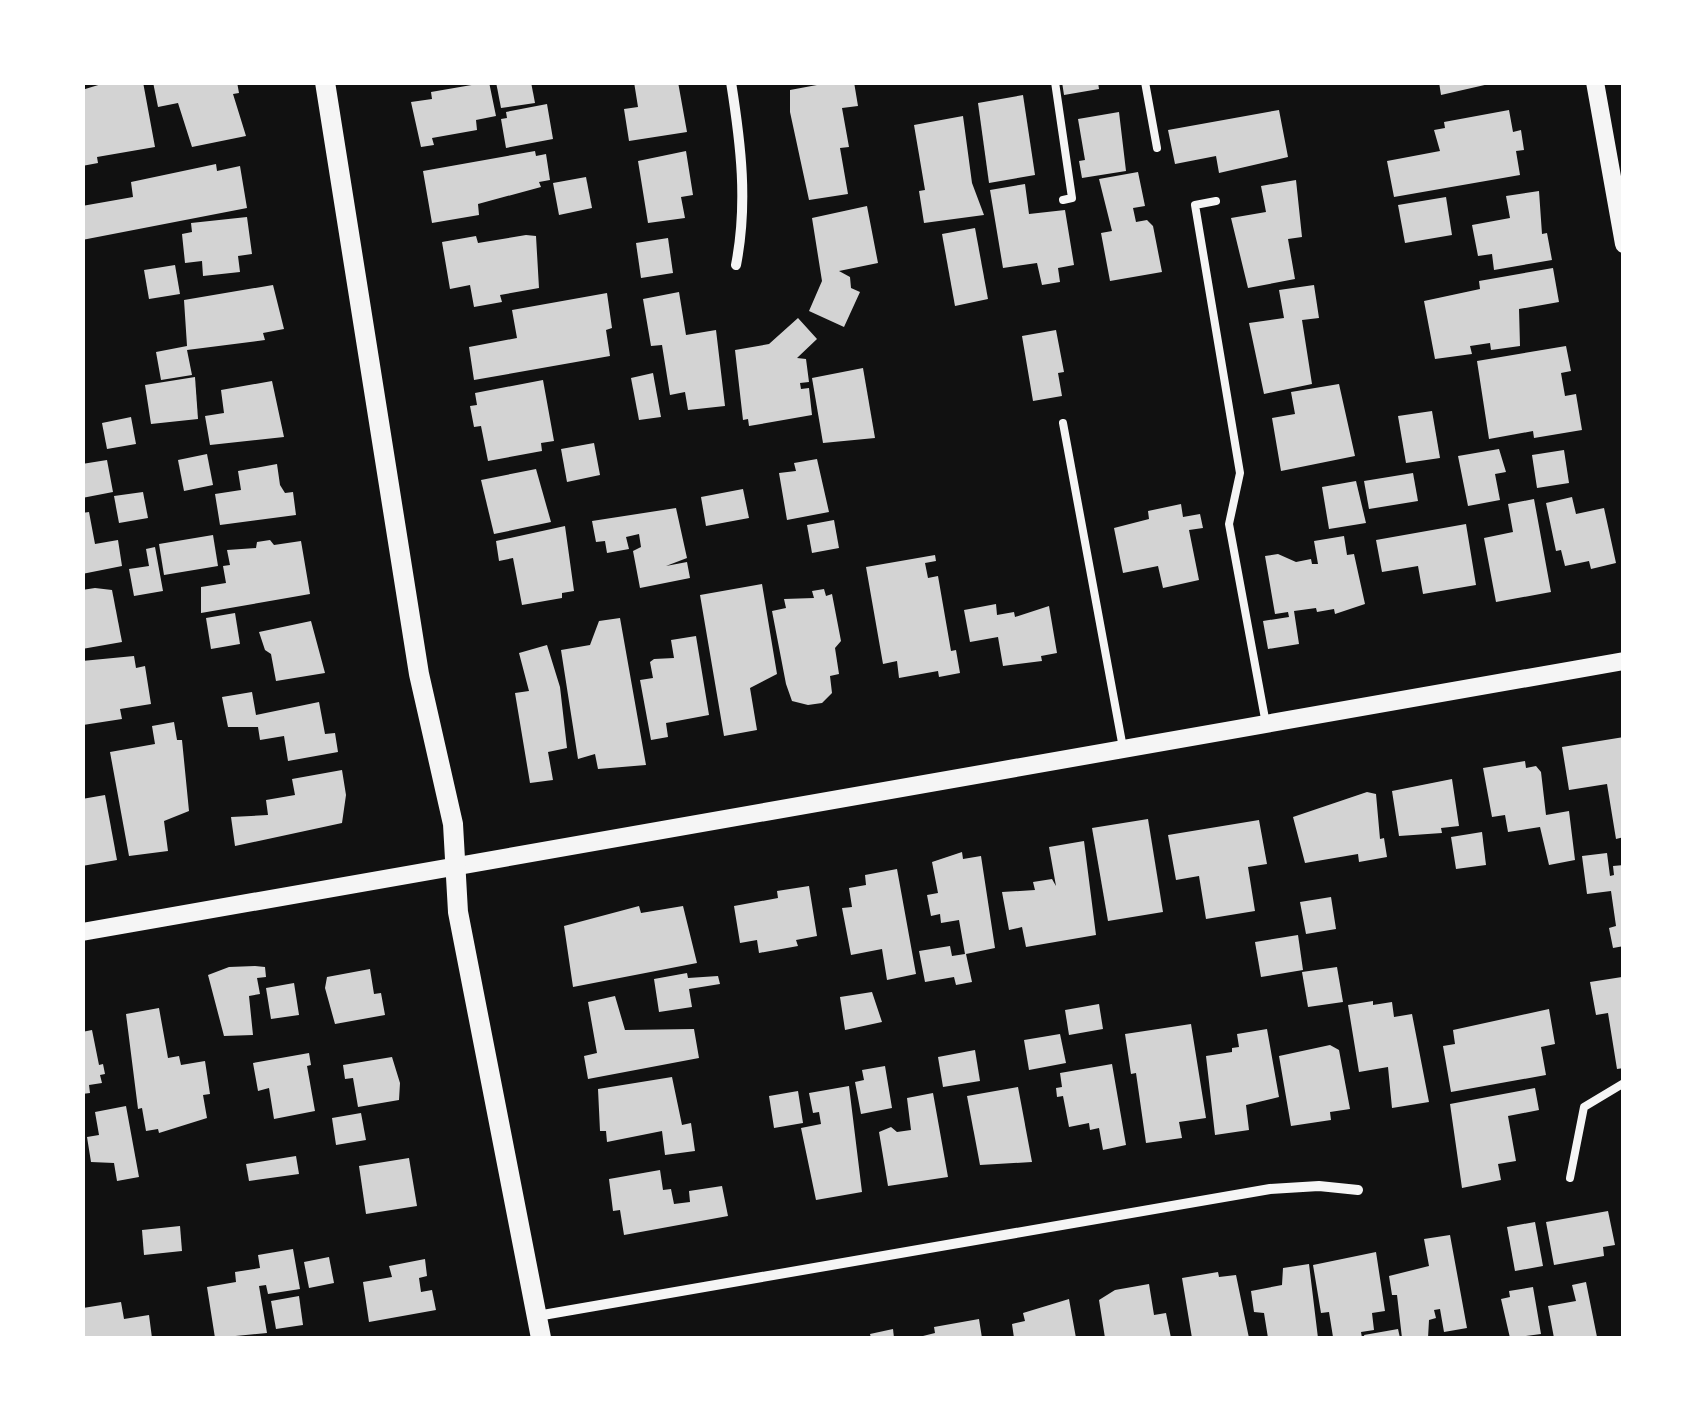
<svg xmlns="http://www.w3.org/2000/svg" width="1706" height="1421" viewBox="0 0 1706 1421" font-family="'Titillium Web',sans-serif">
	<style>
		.building { fill: #d3d3d3 }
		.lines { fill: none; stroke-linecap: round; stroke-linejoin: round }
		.service { stroke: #f5f5f5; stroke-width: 8 }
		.minor { stroke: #f5f5f5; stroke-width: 10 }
		.tertiary { stroke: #f5f5f5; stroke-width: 18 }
		.secondary { stroke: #f5f5f5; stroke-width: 20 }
	</style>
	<rect width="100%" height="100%" fill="#111"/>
	<g class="building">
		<polygon points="108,82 143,82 155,147 97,157 98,163 82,166 82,90"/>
		<polygon points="153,82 237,82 239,93 233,94 246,136 192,147 178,103 158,107"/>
		<polygon points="489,82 496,116 476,120 477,130 432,138 434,145 421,147 411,102 432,99 431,92"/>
		<polygon points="496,82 531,82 535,103 501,108"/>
		<polygon points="634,82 678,82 687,132 629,141 624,109 638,107"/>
		<polygon points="833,82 854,82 858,106 842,108 849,147 840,148 848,194 809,200 790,112 790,90"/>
		<polygon points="1062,82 1098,82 1099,89 1064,95"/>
		<polygon points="1439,82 1489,82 1489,84 1441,95"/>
		<polygon points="1023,95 1035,175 989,183 978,103"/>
		<polygon points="547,104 553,139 506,148 501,119 507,118 506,112"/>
		<polygon points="1279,110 1288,157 1219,173 1216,156 1175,164 1168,130"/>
		<polygon points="1509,110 1513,132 1521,130 1524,150 1516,151 1520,175 1394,197 1387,161 1440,151 1434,130 1445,128 1444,122"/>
		<polygon points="1119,112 1126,171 1082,178 1079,161 1085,160 1078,119"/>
		<polygon points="963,116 972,183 984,215 924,223 919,191 925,190 914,125"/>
		<polygon points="535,151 536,156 546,154 550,180 539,182 541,187 478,204 479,215 432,223 423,171"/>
		<polygon points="686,151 693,195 681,197 685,218 648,223 638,161"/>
		<polygon points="216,164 217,171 240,166 247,208 82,240 82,206 133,197 131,182"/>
		<polygon points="1138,172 1145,206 1133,208 1136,222 1147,220 1153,226 1162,272 1110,281 1101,233 1112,231 1099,179"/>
		<polygon points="586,177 592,208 559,215 553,183"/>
		<polygon points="1296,180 1302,237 1288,239 1295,279 1248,288 1231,218 1266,212 1261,186"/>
		<polygon points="1025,184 1029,214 1065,210 1074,265 1058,268 1060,282 1042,285 1037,263 1003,268 990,190"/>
		<polygon points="1539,191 1542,234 1547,233 1552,260 1494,270 1492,254 1478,256 1472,225 1510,218 1506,196"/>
		<polygon points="1446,197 1452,235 1405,243 1398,205"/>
		<polygon points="867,206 878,263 839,271 850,277 851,288 860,292 844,327 809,311 822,281 812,218"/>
		<polygon points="247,217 252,254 238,256 240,272 203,276 202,261 185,263 182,234 192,232 191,223"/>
		<polygon points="975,228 988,299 955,306 942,234"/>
		<polygon points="526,235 536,236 539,288 500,295 502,302 474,307 470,285 450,289 442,242 476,236 478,243"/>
		<polygon points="668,238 673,273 641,278 636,243"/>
		<polygon points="175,265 180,294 149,299 144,270"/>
		<polygon points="1553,268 1559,302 1519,309 1520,346 1491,350 1490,343 1470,346 1472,354 1435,359 1424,301 1480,289 1479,281"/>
		<polygon points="273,285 284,329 263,333 265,340 187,350 192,375 161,380 156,352 187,346 184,300"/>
		<polygon points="1314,285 1319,318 1302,320 1312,384 1264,394 1249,323 1284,318 1279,290"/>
		<polygon points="679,292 686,335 716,330 725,406 688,410 685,392 670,395 662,345 651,346 643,299"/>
		<polygon points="607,293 612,328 606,330 610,356 474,380 469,347 517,338 512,310"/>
		<polygon points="798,318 817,339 797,358 806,359 809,382 800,383 801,389 809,388 812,415 749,426 748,419 743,420 735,350 769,344"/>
		<polygon points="1056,330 1064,372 1058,373 1062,396 1033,401 1022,336"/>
		<polygon points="1566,346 1571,371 1561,373 1565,396 1576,394 1582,430 1534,438 1533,431 1489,439 1477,361"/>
		<polygon points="863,368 875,438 823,443 812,378"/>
		<polygon points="653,373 661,417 639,420 631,378"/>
		<polygon points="195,377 198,419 151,424 145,385"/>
		<polygon points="543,380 554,441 541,443 542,451 488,461 481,426 474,427 470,406 477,405 475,393"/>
		<polygon points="272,381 284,437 210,445 205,416 224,413 221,390"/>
		<polygon points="1339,384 1355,456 1281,471 1272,418 1295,414 1291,392"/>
		<polygon points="1432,411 1440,458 1406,463 1398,416"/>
		<polygon points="131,417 136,444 107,449 102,423"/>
		<polygon points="594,443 600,475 567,482 561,449"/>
		<polygon points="1499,449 1506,472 1495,474 1500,500 1468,506 1458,456"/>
		<polygon points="1564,450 1569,483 1537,488 1532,455"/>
		<polygon points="207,454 213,485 184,491 178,460"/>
		<polygon points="817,459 829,512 787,520 779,473 796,471 794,463"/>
		<polygon points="107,460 113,492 82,498 82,464"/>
		<polygon points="277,464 280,485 285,493 293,492 296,515 220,525 215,494 241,490 238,471"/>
		<polygon points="536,469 551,522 494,534 481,480"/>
		<polygon points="1413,473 1418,501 1369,509 1364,481"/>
		<polygon points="1356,481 1366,523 1329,529 1322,487"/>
		<polygon points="743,489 749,518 706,526 701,497"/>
		<polygon points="143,492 148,518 119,523 114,496"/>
		<polygon points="1572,497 1576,514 1604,508 1616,563 1591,569 1589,561 1565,566 1561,550 1556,551 1546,503"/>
		<polygon points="1534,499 1551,592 1496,602 1484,538 1513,532 1508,504"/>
		<polygon points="1181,504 1183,517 1200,514 1203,528 1189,530 1199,580 1163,588 1158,566 1123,573 1114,528 1149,519 1148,511"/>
		<polygon points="676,508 687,558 666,566 687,562 690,578 640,588 633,551 641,547 639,534 626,537 629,549 607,553 605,541 596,542 592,521"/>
		<polygon points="89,512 95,544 118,540 122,566 82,574 82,513"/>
		<polygon points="834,520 839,548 812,553 807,525"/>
		<polygon points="1466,524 1476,585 1423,594 1418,566 1382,572 1376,540"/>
		<polygon points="565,526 574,591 562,593 562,598 522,605 513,558 499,561 496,541"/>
		<polygon points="213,535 218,566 164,575 159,544"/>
		<polygon points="1344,536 1347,555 1354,554 1365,604 1335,614 1334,609 1317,612 1316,608 1294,611 1299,644 1268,649 1263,621 1289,617 1288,612 1275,614 1265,556 1278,554 1296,562 1311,559 1312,564 1318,564 1314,541"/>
		<polygon points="270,540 274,545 301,541 310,594 201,613 201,587 226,583 223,566 230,565 227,550 256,548 257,542"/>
		<polygon points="155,547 163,591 134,596 129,569 149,566 146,549"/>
		<polygon points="935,555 936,561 925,563 928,578 938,576 951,651 956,650 960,673 939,677 938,671 899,678 897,661 883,664 866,567"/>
		<polygon points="762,584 777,674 750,688 757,730 724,736 700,595"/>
		<polygon points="95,588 112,590 122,642 82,649 82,590"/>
		<polygon points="824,589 826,596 832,594 841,641 835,648 839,674 830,676 832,693 822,703 808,705 792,701 786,684 772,611 786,608 784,599 814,598 812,591"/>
		<polygon points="996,604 997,615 1014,612 1015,617 1049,606 1057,653 1041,656 1042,661 1003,666 998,637 970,642 964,610"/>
		<polygon points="235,613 240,644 211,649 206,618"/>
		<polygon points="620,618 646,765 598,769 595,754 578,759 561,650 590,645 599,621"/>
		<polygon points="311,621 325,673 276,681 271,654 265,650 259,632"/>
		<polygon points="696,636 709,715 666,723 668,737 651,740 640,680 653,678 650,662 654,659 674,658 671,640"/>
		<polygon points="547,645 560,687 567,748 548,752 553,780 530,783 515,693 529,691 519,653"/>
		<polygon points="134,656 136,668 145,666 151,704 120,709 122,719 83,725 82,661"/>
		<polygon points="252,692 256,715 319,702 325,734 335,733 338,752 288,761 284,736 260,740 258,727 228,727 222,697"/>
		<polygon points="174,722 177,740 182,740 189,811 164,821 168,851 129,856 110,752 155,744 152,726"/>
		<polygon points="1624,737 1624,837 1616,839 1607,784 1569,790 1562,747"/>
		<polygon points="1525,761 1526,768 1536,766 1541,772 1546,815 1569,811 1575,860 1549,865 1540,827 1508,832 1505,815 1492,817 1483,768"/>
		<polygon points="342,770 346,795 342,823 235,846 231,817 268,815 266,800 295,795 292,779"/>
		<polygon points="1452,779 1459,826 1441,828 1442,833 1399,836 1392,791"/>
		<polygon points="1367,792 1376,794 1380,839 1384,838 1387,857 1359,862 1358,854 1305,863 1293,817"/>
		<polygon points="105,795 117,860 82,866 82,799"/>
		<polygon points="1148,819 1163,912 1108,921 1092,828"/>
		<polygon points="1259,820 1267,864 1248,867 1255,911 1206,919 1199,876 1176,880 1168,835"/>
		<polygon points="1482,832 1486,865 1456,869 1451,837"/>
		<polygon points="1084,841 1096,935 1026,947 1022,927 1009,930 1002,892 1035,890 1033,882 1052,879 1056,886 1049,847"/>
		<polygon points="962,852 963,859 981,856 995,948 966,954 972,982 956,985 954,977 925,982 919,951 950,946 952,956 965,954 959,920 941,923 940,914 931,916 927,895 938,893 932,862"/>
		<polygon points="1607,853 1610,876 1614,875 1613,866 1624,865 1624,946 1613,948 1609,928 1616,926 1611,891 1587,894 1582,856"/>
		<polygon points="897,869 916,974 887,980 882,949 851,955 842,908 852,907 849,888 866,885 865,875"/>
		<polygon points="809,886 817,936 796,940 798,946 759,953 757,940 740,943 734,906 778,898 777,891"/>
		<polygon points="1331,897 1336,929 1306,934 1300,902"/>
		<polygon points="639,906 641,913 683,906 697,963 573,987 564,926"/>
		<polygon points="1298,935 1303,970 1261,977 1255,942"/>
		<polygon points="255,966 265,967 266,977 257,978 260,994 249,996 253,1035 224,1036 208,975 229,967"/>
		<polygon points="1337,967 1343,1002 1308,1007 1302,972"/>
		<polygon points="370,969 374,994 381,993 385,1015 335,1024 325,988 327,977"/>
		<polygon points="687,973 688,978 718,976 720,984 689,989 692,1007 659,1012 654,979"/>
		<polygon points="1622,977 1624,1068 1617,1069 1608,1013 1596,1015 1590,982"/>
		<polygon points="294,983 299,1015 271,1019 266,988"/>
		<polygon points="872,992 882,1022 845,1030 840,997"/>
		<polygon points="615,996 625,1030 694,1029 699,1058 588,1079 584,1056 597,1053 588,1002"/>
		<polygon points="1373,1001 1373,1005 1392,1002 1394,1017 1412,1014 1429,1102 1392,1108 1388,1067 1359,1072 1348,1005"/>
		<polygon points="1099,1004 1103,1029 1069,1035 1065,1010"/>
		<polygon points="159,1008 168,1058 179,1056 181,1065 205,1061 210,1094 203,1095 207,1118 159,1133 158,1129 146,1131 142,1108 138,1109 126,1014"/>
		<polygon points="1549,1009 1555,1044 1541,1047 1546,1075 1451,1092 1443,1046 1455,1044 1453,1030"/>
		<polygon points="1191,1024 1206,1118 1179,1122 1182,1138 1146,1143 1136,1073 1131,1074 1125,1034"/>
		<polygon points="1267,1029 1279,1097 1246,1105 1249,1130 1215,1135 1206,1056 1232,1052 1232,1048 1239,1047 1237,1034"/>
		<polygon points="92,1030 99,1065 103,1064 105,1074 100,1075 102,1083 89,1085 90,1093 82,1094 82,1032"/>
		<polygon points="1060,1034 1066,1063 1029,1070 1024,1040"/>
		<polygon points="1330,1045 1339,1050 1350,1109 1330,1112 1331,1120 1291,1126 1279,1056"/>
		<polygon points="975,1050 980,1081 943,1087 938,1057"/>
		<polygon points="309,1053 311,1065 307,1066 315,1111 274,1119 269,1088 258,1091 253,1063"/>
		<polygon points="392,1057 400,1083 399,1100 358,1107 353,1078 345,1079 343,1065"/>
		<polygon points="1112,1064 1126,1145 1103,1150 1099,1128 1090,1130 1089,1123 1069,1127 1063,1096 1057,1097 1056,1088 1062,1087 1060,1073"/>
		<polygon points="885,1066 892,1108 861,1114 855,1082 864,1080 862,1070"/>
		<polygon points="672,1077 682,1125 691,1123 695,1151 665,1155 662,1131 607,1142 606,1131 600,1131 598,1089"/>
		<polygon points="849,1086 862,1192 816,1200 801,1128 821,1124 819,1112 813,1113 809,1093"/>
		<polygon points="1018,1087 1032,1162 980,1165 967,1096"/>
		<polygon points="1535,1088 1539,1110 1508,1116 1516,1161 1498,1164 1501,1180 1462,1188 1450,1104"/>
		<polygon points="798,1091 803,1123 774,1128 769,1096"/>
		<polygon points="933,1093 948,1177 888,1186 879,1132 891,1127 897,1132 911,1130 907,1098"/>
		<polygon points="126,1106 139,1177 117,1181 114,1163 91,1162 87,1137 99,1135 95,1112"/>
		<polygon points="361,1113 366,1140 336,1145 332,1118"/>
		<polygon points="296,1156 299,1174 249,1181 246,1164"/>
		<polygon points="409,1158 417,1206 366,1214 359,1166"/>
		<polygon points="660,1170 663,1190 671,1189 674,1204 690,1202 689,1191 722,1186 728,1216 624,1235 620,1210 613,1211 609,1179"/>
		<polygon points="1608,1211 1615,1245 1603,1247 1604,1256 1554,1265 1546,1222"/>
		<polygon points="1535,1222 1543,1266 1515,1271 1507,1227"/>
		<polygon points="180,1226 182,1251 144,1255 142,1230"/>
		<polygon points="1450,1235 1467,1328 1444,1332 1440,1309 1434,1310 1436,1318 1429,1320 1428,1338 1402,1338 1397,1295 1392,1295 1389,1276 1429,1266 1424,1239"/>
		<polygon points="293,1249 300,1289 268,1294 266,1285 259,1286 267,1333 215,1338 207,1287 236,1282 235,1272 260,1268 258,1255"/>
		<polygon points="1376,1252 1385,1311 1372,1313 1374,1330 1361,1332 1362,1338 1333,1337 1329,1312 1321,1313 1313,1265"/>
		<polygon points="329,1257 334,1283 309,1288 304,1262"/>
		<polygon points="425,1259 427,1276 419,1278 421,1292 432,1290 436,1310 369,1322 363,1282 392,1277 389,1266"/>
		<polygon points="1309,1264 1318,1338 1268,1338 1264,1313 1254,1312 1251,1291 1282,1285 1283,1268"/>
		<polygon points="1218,1272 1219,1277 1236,1275 1249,1338 1192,1338 1182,1278"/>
		<polygon points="1586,1282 1597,1337 1554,1338 1548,1306 1576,1301 1572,1285"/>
		<polygon points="1149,1284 1154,1315 1166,1313 1171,1338 1105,1338 1099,1300 1115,1290"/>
		<polygon points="1533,1287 1541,1334 1510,1338 1501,1299 1510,1297 1509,1291"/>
		<polygon points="299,1296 303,1325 276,1329 271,1301"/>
		<polygon points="1069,1299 1076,1338 1014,1338 1012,1324 1025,1321 1023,1313"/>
		<polygon points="121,1302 124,1319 149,1315 152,1338 85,1338 83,1308"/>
		<polygon points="979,1319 982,1338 915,1338 935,1333 934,1327"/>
		<polygon points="893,1329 894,1338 871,1338 870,1334"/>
		<polygon points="1398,1329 1400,1338 1365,1338 1364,1335"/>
	</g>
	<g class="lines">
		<g class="service">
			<polyline points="1055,82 1072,198 1063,200"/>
			<polyline points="1145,82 1157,148"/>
			<polyline points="1216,201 1195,205 1240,473 1229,524 1266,724"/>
			<polyline points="1063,423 1123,748"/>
			<polyline points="1570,1178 1584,1107 1624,1083"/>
		</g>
		<g class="minor">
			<path d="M731 82C741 145 748 203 736 265"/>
			<polyline points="537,1316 1270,1189 1319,1186 1358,1190"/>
		</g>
		<g class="tertiary">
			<polyline points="1595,82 1624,244"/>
			<polyline points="82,932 1624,661"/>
		</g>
		<polyline class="secondary" points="325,82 419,674 453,824 458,912 541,1338"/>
	</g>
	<rect width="1706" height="1421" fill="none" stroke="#ffffff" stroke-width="170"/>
</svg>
